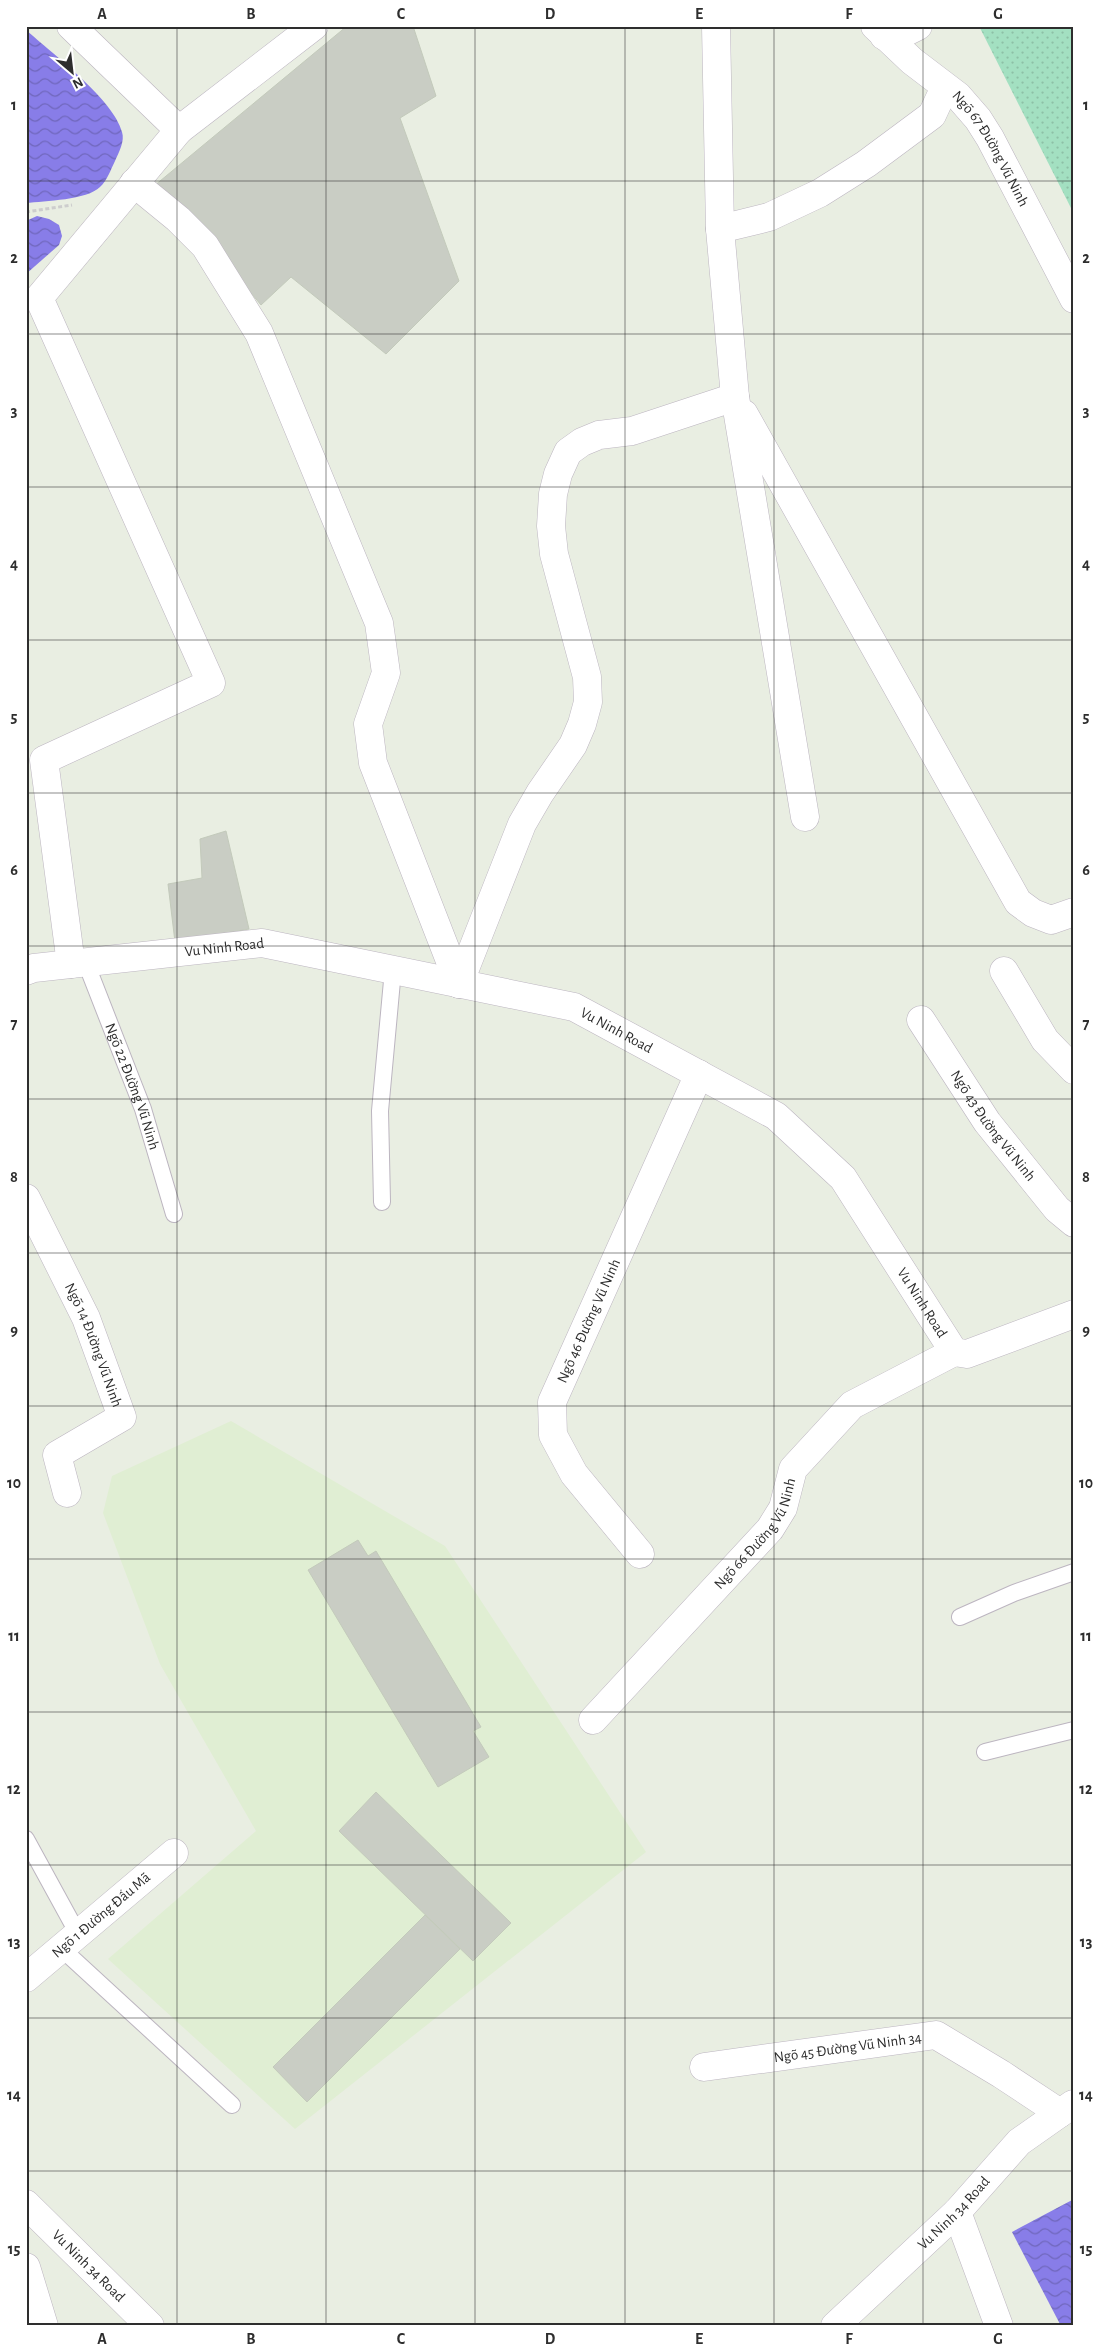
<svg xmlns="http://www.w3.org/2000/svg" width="1100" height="2352" viewBox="0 0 1100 2352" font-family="'Alegreya Sans',sans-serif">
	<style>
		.education { fill: #e0eed3 }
		.grass { fill: url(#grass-dots) }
		.water { fill: url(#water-waves) }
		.building { fill: #c9cdc4; stroke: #c3cabb }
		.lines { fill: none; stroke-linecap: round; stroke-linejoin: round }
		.lane-casing { stroke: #bcb5c0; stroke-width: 18 }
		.street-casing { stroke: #bcb5c0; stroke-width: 29 }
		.secondary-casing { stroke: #bcb5c0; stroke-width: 29 }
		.path { stroke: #cdcdcd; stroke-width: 3; stroke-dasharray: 4 2.5; stroke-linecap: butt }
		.lane { stroke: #fff; stroke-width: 16 }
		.street { stroke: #fff; stroke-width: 28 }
		.secondary { stroke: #fff; stroke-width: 28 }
		.grid { fill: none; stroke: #2e2e2e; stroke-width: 1; stroke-opacity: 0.55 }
		.labels { text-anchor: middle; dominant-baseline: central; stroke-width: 5; stroke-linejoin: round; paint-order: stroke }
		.street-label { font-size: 15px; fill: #2e2e2e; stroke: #fff }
		.neatline { fill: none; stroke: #2e2e2e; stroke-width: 2 }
		.grid-label { font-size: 16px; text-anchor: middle; font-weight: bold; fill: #2e2e2e }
	</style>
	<defs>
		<pattern id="grass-dots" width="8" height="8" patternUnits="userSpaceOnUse" patternTransform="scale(1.25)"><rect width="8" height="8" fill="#a3e0c1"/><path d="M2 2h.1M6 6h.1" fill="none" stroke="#8dc0a6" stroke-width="1.8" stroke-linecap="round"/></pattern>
		<pattern id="water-waves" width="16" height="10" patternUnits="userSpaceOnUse" patternTransform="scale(1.25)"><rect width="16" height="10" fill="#887de8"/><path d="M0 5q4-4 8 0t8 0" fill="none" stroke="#7067bc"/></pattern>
	</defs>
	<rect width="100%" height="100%" fill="#e9eee2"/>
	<polygon class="education" points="231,1421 445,1546 646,1852 295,2129 108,1959 256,1831 160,1664 103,1513 112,1476"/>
	<polygon class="grass" points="979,26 1074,26 1074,214"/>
	<g class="water">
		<path d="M26 30C52 53 114 100 122 132 125 141 119 152 115 161 111 169 107 181 100 187 87 200 45 201 26 203Z"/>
		<polygon points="37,216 49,219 59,225 62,236 59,245 26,274 26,221"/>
		<polygon points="1074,2199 1074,2326 1061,2326 1012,2232"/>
	</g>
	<g class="building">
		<polygon points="347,26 413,26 436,96 400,118 459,281 386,354 291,277 261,305 227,264 154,186"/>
		<polygon points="226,831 249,929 175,942 168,884 202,878 200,839"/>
		<polygon points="358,1540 368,1556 376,1551 481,1727 473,1731 489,1757 438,1787 308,1570"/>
		<polygon points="376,1792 511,1923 473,1961 339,1831"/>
		<polygon points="425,1915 460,1949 307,2102 273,2067"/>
	</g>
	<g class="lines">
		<g class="lane-casing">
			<g id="lane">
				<path id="s1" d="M86 963 143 1109 174 1214"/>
				<polyline points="382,1202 380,1111 393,970"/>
				<polyline points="960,1617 1014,1593 1074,1572"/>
				<polyline points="985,1752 1074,1730"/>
				<polyline points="26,1839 78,1934"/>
				<polyline points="61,1948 232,2105"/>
			</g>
		</g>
		<g class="street-casing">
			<g id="street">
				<polyline points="71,26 179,130 39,298 211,683 44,760 71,964"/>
				<polyline points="716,26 720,229 735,397 805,817"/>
				<path id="s2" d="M875 26 912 61 958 96 978 119 990 138 1074 299"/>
				<polyline points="884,36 902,34 918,26"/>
				<polyline points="179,130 314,26"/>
				<polyline points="134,183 178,219 205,246 259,333 379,623 386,673 368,724 373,763 459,984"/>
				<polyline points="720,229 769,217 820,193 866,164 932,115 945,87"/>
				<polyline points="744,414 1018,902 1033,913 1051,920 1074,912"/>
				<polyline points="1004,971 1045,1040 1074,1070"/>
				<polyline points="459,984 522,824 540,793 573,745 582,724 588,702 587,677 554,554 551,526 553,494 558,474 568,452 582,442 599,435 632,431 735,397"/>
				<path id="s3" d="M921 1020 987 1122 1057 1209 1074 1223"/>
				<path id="s4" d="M26 1198 86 1318 122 1417 57 1455 67 1493"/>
				<path id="s5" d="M640 1554 574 1474 553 1435 552 1402 699 1074"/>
				<path id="s6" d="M593 1720 770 1529 783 1508 793 1469 852 1405 954 1352"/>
				<path id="s7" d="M26 1978 174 1853"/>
				<path id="s8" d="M704 2067 936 2035 1001 2074 1060 2113"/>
				<path id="s9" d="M26 2204 150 2326"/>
				<polyline points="957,2212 999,2326"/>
				<polyline points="26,2267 44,2326"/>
				<path id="s10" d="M835 2326 957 2212 1019 2142 1073 2104"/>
			</g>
		</g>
		<g class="secondary-casing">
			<g id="secondary">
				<path id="s11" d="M26 971 34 968 262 943 574 1007 776 1116 843 1178 954 1352 967 1354 1074 1314"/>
			</g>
		</g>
		<polyline class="path" points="26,212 72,205"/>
		<use href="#lane" class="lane"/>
		<use href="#street" class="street"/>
		<use href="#secondary" class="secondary"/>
	</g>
	<path class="grid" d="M177 26V2326M326 26V2326M475 26V2326M625 26V2326M774 26V2326M923 26V2326M26 181H1074M26 334H1074M26 487H1074M26 640H1074M26 793H1074M26 946H1074M26 1099H1074M26 1253H1074M26 1406H1074M26 1559H1074M26 1712H1074M26 1865H1074M26 2018H1074M26 2171H1074"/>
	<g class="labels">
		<g class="street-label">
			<text stroke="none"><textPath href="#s2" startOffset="171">Ngõ 67 Đường Vũ Ninh</textPath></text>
			<text stroke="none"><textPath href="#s11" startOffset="200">Vu Ninh Road</textPath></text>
			<text stroke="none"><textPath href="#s11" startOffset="605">Vu Ninh Road</textPath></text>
			<text stroke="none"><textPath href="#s1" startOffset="132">Ngõ 22 Đường Vũ Ninh</textPath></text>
			<text stroke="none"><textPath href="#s3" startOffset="128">Ngõ 43 Đường Vũ Ninh</textPath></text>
			<text stroke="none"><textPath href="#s11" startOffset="1025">Vu Ninh Road</textPath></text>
			<text stroke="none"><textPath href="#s5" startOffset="270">Ngõ 46 Đường Vũ Ninh</textPath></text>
			<text stroke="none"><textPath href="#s4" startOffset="162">Ngõ 14 Đường Vũ Ninh</textPath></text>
			<text stroke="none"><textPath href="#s6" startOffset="249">Ngõ 66 Đường Vũ Ninh</textPath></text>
			<text stroke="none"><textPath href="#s7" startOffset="98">Ngõ 1 Đường Đấu Mã</textPath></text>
			<text stroke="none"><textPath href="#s8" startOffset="145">Ngõ 45 Đường Vũ Ninh 34</textPath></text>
			<text stroke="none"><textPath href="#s10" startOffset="164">Vu Ninh 34 Road</textPath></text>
			<text stroke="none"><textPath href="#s9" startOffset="88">Vu Ninh 34 Road</textPath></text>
		</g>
	</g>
	<rect width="1100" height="2352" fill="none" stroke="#ffffff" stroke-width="55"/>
	<g transform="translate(72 72) rotate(152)" stroke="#ffffff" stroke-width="4" paint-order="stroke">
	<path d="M0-4L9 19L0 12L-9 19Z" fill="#2e2e2e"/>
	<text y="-8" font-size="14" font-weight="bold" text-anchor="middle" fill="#2e2e2e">N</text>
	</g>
	<rect x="28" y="28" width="1044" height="2296" class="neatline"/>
	<g class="grid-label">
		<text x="102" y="19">A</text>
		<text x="251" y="19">B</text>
		<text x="401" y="19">C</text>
		<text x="550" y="19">D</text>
		<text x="699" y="19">E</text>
		<text x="849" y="19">F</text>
		<text x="998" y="19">G</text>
		<text x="14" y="110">1</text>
		<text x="1086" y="110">1</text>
		<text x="14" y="263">2</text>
		<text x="1086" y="263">2</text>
		<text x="14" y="416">3</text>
		<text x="1086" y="416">3</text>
		<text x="14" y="569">4</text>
		<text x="1086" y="569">4</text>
		<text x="14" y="722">5</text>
		<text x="1086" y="722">5</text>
		<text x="14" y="875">6</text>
		<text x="1086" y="875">6</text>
		<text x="14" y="1029">7</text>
		<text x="1086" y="1029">7</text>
		<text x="14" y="1182">8</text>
		<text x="1086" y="1182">8</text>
		<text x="14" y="1335">9</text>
		<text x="1086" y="1335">9</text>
		<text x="14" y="1488">10</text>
		<text x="1086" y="1488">10</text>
		<text x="14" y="1641">11</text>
		<text x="1086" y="1641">11</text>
		<text x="14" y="1794">12</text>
		<text x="1086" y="1794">12</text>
		<text x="14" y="1947">13</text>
		<text x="1086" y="1947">13</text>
		<text x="14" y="2100">14</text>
		<text x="1086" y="2100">14</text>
		<text x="14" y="2254">15</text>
		<text x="1086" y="2254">15</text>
		<text x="102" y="2344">A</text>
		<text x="251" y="2344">B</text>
		<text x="401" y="2344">C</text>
		<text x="550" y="2344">D</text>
		<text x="699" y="2344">E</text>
		<text x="849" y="2344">F</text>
		<text x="998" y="2344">G</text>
	</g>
</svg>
